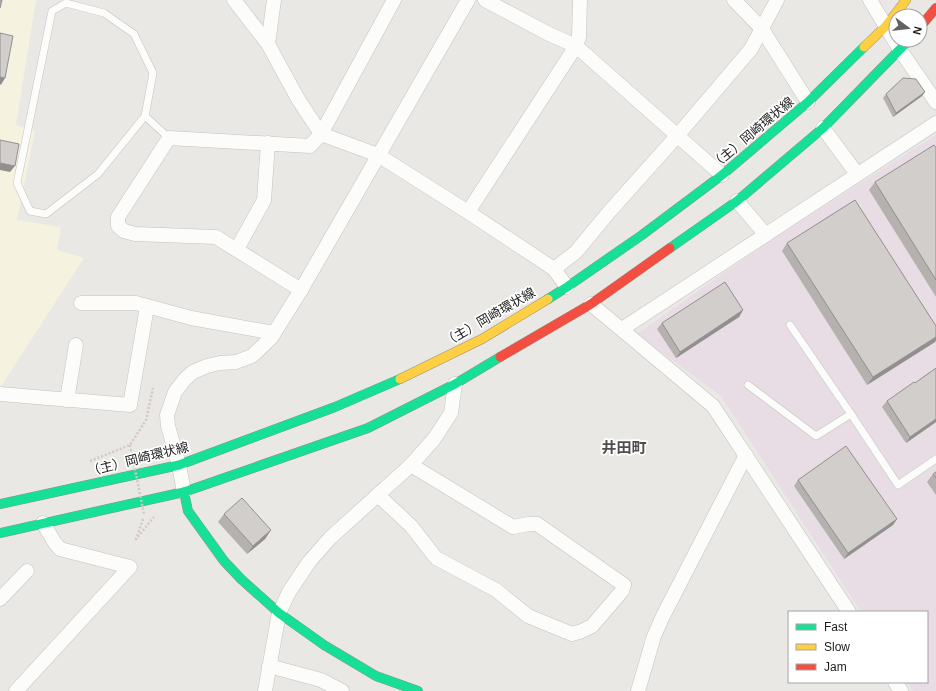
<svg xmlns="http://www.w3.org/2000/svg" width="936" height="691" viewBox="0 0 936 691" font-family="Arial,'Noto Sans JP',sans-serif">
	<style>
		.industrial { fill: #e8dde5 }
		.education { fill: #f5f2df }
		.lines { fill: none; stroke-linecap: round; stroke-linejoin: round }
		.lane-casing { stroke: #c3c2c1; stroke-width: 8 }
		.street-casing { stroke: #c3c2c1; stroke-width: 15 }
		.fast-casing { stroke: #94937e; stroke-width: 10 }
		.slow-casing { stroke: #94937e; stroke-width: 10 }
		.jam-casing { stroke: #94937e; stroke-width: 10 }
		.path { stroke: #d5c6c5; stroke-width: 2.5; stroke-dasharray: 2 2; stroke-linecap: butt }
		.lane { stroke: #fcfcfb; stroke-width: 7 }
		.street { stroke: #fcfcfb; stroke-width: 14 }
		.fast { stroke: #16e098; stroke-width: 9 }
		.slow { stroke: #ffcf43; stroke-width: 9 }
		.jam { stroke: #f24e42; stroke-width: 9 }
		.path-bridge { stroke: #d5c6c5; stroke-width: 2.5; stroke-dasharray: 2 2; stroke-linecap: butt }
		.wall { fill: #b4b1af }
		.shaded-wall { fill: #92908f }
		.building { fill: #d1cecc; stroke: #92908f }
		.labels { text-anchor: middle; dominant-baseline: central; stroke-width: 3.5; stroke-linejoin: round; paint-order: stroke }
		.street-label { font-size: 13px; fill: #1c1c1c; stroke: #fff }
		.quarter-label { font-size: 15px; font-weight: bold; fill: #4f4f4f; stroke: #fff }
	</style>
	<rect width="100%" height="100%" fill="#eae8e5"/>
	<polygon class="industrial" points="936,135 936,691 913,691 907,682 927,682 927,612 861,612 721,396 637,334 769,241"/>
	<polygon class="education" points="0,0 36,0 16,125 35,131 17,220 61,227 57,250 84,258 0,388"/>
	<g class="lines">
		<g class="lane-casing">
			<g id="lane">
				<polyline points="145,116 153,73 134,34 104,13 66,3 52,11 17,183 30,211 46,214 98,174 145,116 169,138"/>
				<polyline points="790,325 851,414"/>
				<polyline points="748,385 816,436 851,414 898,485 936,459"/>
			</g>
		</g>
		<g class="street-casing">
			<g id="street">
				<polyline points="234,0 268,44 298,99 321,134 378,155 468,212 554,269 567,287"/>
				<polyline points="485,0 547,33 576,46 722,175"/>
				<polyline points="734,0 762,29 808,102"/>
				<polyline points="870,0 900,50 936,102"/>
				<polyline points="268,44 274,0"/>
				<polyline points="823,128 857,174"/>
				<polyline points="737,201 766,235"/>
				<polyline points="468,212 576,46 579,37 580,0"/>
				<polyline points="237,249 264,200 268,143"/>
				<polyline points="554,269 576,252 609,212 677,136 751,49 777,0"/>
				<polyline points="301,290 216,237 135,234 124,231 118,226 118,217 169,138 310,146 321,134 394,0"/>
				<polyline points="81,303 136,303 191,318 274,333"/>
				<polyline points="591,304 713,406 849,612"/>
				<polyline points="622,329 936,123"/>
				<polyline points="0,394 130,405 147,307"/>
				<polyline points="67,400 76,345"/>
				<polyline points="184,492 179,465 168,426 167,415 175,392 185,379 193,372 207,366 220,363 236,362 252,356 271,338 301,290 468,0"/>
				<polyline points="378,495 411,526 436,558 496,590 528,616 572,634 582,631 592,626 622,591 624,585 537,524 529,524 513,527 411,465"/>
				<polyline points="0,599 27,571"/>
				<polyline points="269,666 321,680 342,691"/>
				<polyline points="895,682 901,691"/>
				<polyline points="16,691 130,567 60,549 55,543 43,523"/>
				<polyline points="265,691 279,613 289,592 309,562 330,538 411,465 434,439 451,413 455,384"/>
				<polyline points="638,691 654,636 663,616 746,455"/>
			</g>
		</g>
		<g class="fast-casing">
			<g id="fast">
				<polyline points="670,248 737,201 823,128 909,40"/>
				<polyline points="548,299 567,287 642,235 722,175 808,102 864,47"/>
				<polyline points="184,492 188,511 224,561 241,579 279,613 324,645 376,676 418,691"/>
				<polyline points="0,504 179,465 335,407 400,379"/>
				<polyline points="0,533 184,492 368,428 455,384 500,357"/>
			</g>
		</g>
		<g class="slow-casing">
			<g id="slow">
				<polyline points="864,47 886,26 906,0"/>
				<polyline points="400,379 482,339 548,299"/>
			</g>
		</g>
		<g class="jam-casing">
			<g id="jam">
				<polyline points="920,27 936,8"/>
				<polyline points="500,357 591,304 670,248"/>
			</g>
		</g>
		<g class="path">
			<polyline points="90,461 130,445 146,420 153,388"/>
			<polyline points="143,519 136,539 154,517"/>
		</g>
		<use href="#lane" class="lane"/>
		<use href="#street" class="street"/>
		<use href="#fast" class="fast"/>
		<use href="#slow" class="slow"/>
		<use href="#jam" class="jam"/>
		<polyline class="path-bridge" points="130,445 144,514"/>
	</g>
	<g class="wall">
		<polygon points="925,92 922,96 893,117 883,98 886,94"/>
		<polygon points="936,148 936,297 869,190 875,182"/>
		<polygon points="787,243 936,326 936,340 935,342 867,385 782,251"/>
		<polygon points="743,310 739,317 676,358 657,329 662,323"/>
		<polygon points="936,368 936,422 906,443 882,407 887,401 915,383"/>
		<polygon points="936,472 936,495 927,482 933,474"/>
		<polygon points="798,480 897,519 893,525 844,559 794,486"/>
		<polygon points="224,514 271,530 265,539 247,554 218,522"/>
	</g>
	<g class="shaded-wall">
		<polygon points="0,77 5,78 1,85 0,84"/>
		<polygon points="925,92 922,96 893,117 896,113"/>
		<polygon points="0,163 15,166 10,172 0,170"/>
		<polygon points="743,310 739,317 676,358 680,352"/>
		<polygon points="936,337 936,340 935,342 867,385 873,377"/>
		<polygon points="936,419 936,422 906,443 910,437"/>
		<polygon points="897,519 893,525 844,559 848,553"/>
		<polygon points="271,530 265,539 247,554 253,546"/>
	</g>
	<g class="building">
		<polygon points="0,0 2,0 0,8"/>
		<polygon points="0,33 13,36 5,78 0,77"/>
		<polygon points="903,78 916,79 925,92 896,113 886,94"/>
		<polygon points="0,140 19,144 15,166 0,163"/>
		<polygon points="934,145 936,148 936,280 875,182"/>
		<polygon points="855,200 936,326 936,337 873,377 787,243"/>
		<polygon points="725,282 743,310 680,352 662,323"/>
		<polygon points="936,368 936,419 910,437 887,401 914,382 915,383"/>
		<polygon points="846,446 897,519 848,553 798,480"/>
		<polygon points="936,472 936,478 933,474"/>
		<polygon points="242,498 271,530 253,546 224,514"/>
	</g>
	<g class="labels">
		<g class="street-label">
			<text transform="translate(752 133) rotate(-40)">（主）岡崎環状線</text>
			<text transform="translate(489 317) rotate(-30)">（主）岡崎環状線</text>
			<text transform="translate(138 459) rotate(-14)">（主）岡崎環状線</text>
		</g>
		<g class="quarter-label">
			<text x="624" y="447">井田町</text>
		</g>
	</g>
	<rect x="788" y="611" width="140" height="72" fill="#ffffff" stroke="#a4a4a4"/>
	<rect x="796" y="624" width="20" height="6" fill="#16e098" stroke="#a4a4a4"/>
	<text x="824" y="631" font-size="12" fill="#1c1c1c">Fast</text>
	<rect x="796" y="644" width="20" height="6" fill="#ffcf43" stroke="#a4a4a4"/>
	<text x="824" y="651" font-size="12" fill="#1c1c1c">Slow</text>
	<rect x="796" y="664" width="20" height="6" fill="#f24e42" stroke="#a4a4a4"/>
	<text x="824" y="671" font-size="12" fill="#1c1c1c">Jam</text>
	<g transform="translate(908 28) rotate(105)"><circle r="19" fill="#ffffff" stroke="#a4a4a4"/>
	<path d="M0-3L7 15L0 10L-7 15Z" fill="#646362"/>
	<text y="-6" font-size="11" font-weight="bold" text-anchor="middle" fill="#1c1c1c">N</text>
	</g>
</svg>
